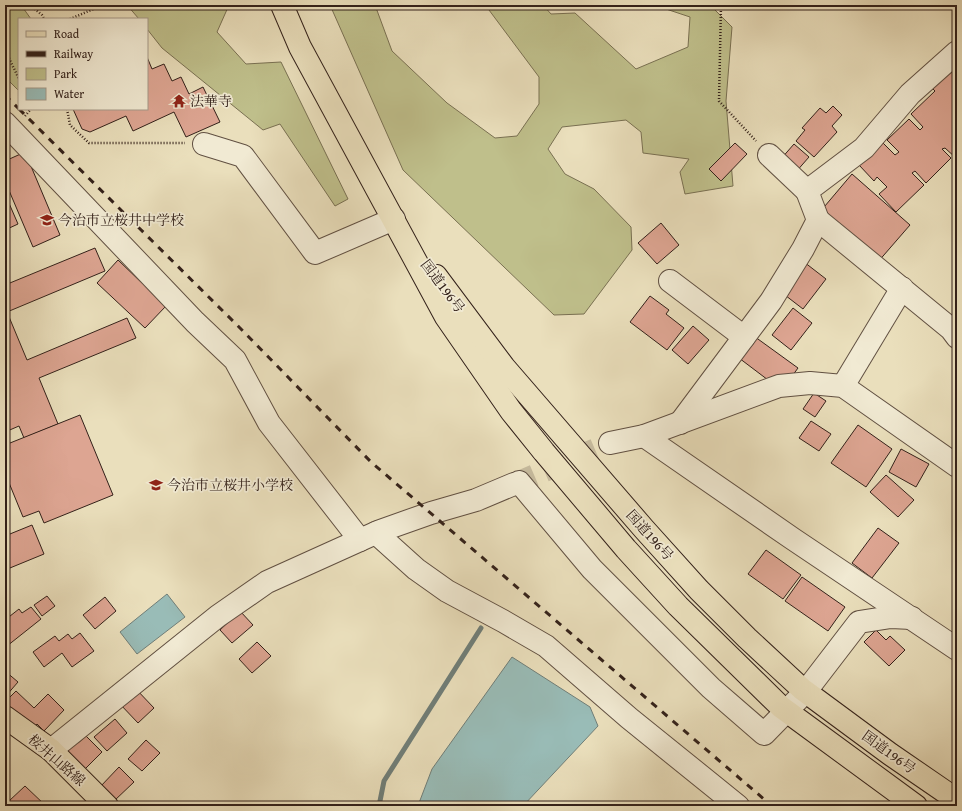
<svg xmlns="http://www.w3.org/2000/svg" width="962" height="811" viewBox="0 0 962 811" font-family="'Gentium Book Plus','Noto Serif JP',serif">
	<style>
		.green { fill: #bfbf8b; stroke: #797052 }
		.water { fill: #99bcb7; stroke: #707e78 }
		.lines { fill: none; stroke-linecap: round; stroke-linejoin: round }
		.stream { stroke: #707e78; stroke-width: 5 }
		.building { fill: #dda592; stroke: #33211a }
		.minor-tunnel { stroke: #c5b99c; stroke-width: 22; stroke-dasharray: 22 11; stroke-linecap: butt }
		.minor-casing { stroke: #615042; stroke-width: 24 }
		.major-casing { stroke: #33211a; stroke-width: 24 }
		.highway-casing { stroke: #33211a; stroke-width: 24 }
		.path { stroke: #33211a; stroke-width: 2.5; stroke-dasharray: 1 2; stroke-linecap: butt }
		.minor { stroke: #f1ead3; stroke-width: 22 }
		.major { stroke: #eadfbc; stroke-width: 22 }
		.highway { stroke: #eadfbc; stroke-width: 22 }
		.rail { stroke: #33211a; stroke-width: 3; stroke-dasharray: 7 7; stroke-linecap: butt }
		.labels { text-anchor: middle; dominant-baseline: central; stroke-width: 3.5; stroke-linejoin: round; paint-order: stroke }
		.poi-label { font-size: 14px; fill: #33211a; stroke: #f1ead3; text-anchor: start }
		.street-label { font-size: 14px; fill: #33211a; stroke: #f1ead3 }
	</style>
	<rect width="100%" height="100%" fill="#eadfbc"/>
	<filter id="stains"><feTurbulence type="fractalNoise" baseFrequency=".005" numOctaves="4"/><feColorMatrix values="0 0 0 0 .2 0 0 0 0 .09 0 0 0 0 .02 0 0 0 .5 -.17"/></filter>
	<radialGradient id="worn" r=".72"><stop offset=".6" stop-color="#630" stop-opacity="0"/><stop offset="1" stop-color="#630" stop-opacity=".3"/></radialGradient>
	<g class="green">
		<polygon points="5,5 21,5 31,19 19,19 19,91 5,77"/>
		<polygon points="127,5 229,5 217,32 246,64 281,62 348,199 335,206 280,124 263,130 162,48 147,29 147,19 139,19"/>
		<polygon points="330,5 375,5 392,51 447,103 495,138 517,136 539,104 539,77 486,6 472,5 543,5 551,14 575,13 636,69 688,47 690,17 654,5 710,5 732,27 726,101 733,186 685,194 680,172 689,159 643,153 641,132 626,120 562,127 548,149 565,174 594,189 631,227 632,250 584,314 554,315 403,170"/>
	</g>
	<g class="water">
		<polygon points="167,594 185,617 137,654 120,632"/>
		<polygon points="512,657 590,707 598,726 523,806 421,806 419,803 432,769"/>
	</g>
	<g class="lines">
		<polyline class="stream" points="379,806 384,781 481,628"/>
	</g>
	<g class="building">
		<polygon points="147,57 152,69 164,64 172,81 181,77 189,94 203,87 220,122 186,137 174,112 133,131 126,116 90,132 82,129 73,109 147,109"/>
		<polygon points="957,65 957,156 956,158 945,148 942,149 951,158 926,183 915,171 912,173 924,185 896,212 879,194 887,187 877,177 874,181 859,165 882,142 895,155 899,152 887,140 909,119 920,130 923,127 911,114 935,91 932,88"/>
		<polygon points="833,106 842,115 832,126 837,132 814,157 796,141 805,130 802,128 820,108 826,113"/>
		<polygon points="735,143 747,154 721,181 709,169"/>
		<polygon points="794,144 809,157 795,173 780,160"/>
		<polygon points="25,152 60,235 33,247 5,181 5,161"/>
		<polygon points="852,174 910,225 877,263 819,213"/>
		<polygon points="5,194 18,224 5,230"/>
		<polygon points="661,223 679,245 657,264 638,243"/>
		<polygon points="95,248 105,271 7,312 27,360 127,318 136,338 39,378 58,424 24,438 19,426 5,432 5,285"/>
		<polygon points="118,260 166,306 145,328 97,283"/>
		<polygon points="804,262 826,279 803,309 781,292"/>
		<polygon points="650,296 669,310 666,314 684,328 667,350 630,322"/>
		<polygon points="793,308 812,323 791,350 772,335"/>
		<polygon points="693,326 709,340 688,364 672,350"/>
		<polygon points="751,334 798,368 787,383 772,383 735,355"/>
		<polygon points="814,393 826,401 815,417 803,409"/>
		<polygon points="80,415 113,495 44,523 39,511 23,517 5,473 5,445"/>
		<polygon points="811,421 831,434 819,451 799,438"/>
		<polygon points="858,425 892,449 866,487 831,463"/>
		<polygon points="901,449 929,464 916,487 889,472"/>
		<polygon points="886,475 914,500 898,517 870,492"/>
		<polygon points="32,525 44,554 5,570 5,536"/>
		<polygon points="878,528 899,543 872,578 852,563"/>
		<polygon points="766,550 801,575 783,599 748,574"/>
		<polygon points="802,577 845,607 828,631 785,601"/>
		<polygon points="47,596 55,606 42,616 34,605"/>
		<polygon points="105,597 116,611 95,629 83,615"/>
		<polygon points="31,607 41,619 7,646 5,644 5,620 19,609 22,613"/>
		<polygon points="240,611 253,625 232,643 220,630"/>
		<polygon points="876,630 886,640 890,636 905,650 889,666 864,642"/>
		<polygon points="80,633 94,651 72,667 62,653 44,667 33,652 55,636 59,641 68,634 72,639"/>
		<polygon points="257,642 271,656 252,673 239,659"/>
		<polygon points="5,671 18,682 5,697"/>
		<polygon points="135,688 154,708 138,723 119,703"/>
		<polygon points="16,691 34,708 48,694 64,710 44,731 37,724 33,729 5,702"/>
		<polygon points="115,719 127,733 107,751 94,737"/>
		<polygon points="86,736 102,752 82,772 62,751 74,739 78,743"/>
		<polygon points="146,740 160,753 142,771 128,759"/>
		<polygon points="119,767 134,782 114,801 100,787"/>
		<polygon points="25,786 46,806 14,806 9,801"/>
	</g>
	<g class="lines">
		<polyline class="minor-tunnel" points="514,484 610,443"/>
		<g class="minor-casing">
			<g id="minor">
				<polyline points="5,123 195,322 235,360 269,423 360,540"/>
				<polyline points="204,144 243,156 315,253 394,219"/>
				<polyline points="769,155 807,191"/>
				<polyline points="818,220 951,329 957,337"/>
				<polyline points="670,281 744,337"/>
				<polyline points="843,386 902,288"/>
				<polyline points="680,423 771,301 803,249 818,220 807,191 864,148 910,94 957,52"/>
				<polyline points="644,436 793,539 957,649"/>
				<polyline points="610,443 644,436 779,386 810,383 843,386 957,466"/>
				<polyline points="519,482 592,569 711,688 764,734 806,691 859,622 891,617 912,618"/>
				<polyline points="376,533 416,569 447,591 503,621 546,646 629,718 738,806"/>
				<polyline points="51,750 218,616 267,582 380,531 431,513 476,500 514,484"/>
			</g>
		</g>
		<g class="major-casing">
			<polyline id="major" points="5,717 51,750 107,806"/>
		</g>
		<g class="highway-casing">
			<g id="highway">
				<polyline points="282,5 300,47 446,317 511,411 544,452 626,549 678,606 781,707 916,806"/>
				<polyline points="436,276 504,367 644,529 699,590 747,638 802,689 890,754 957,800"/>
			</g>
		</g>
		<g class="path">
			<polyline points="30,5 42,15 44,19"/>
			<polyline points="721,5 719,101 756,141"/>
			<polyline points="70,19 103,5"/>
			<polyline points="5,50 19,79"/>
			<polyline points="67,109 70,125 89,143 185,143"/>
			<polyline points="25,116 31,109"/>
		</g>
		<use href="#minor" class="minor"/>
		<use href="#major" class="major"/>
		<use href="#highway" class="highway"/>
		<g class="rail">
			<polyline points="5,95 19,109"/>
			<polyline points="19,109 239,327 371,462 772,806"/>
		</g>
	</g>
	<defs>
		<g id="temple-bare" transform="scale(1.08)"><path d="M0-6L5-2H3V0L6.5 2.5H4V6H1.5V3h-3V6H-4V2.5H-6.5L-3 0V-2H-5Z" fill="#8f2418" stroke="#f1ead3" stroke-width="2.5" paint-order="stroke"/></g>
		<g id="school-bare" transform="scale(1.08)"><path d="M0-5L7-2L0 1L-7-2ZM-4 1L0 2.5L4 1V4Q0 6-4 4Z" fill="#8f2418" stroke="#f1ead3" stroke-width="2.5" paint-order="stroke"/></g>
	</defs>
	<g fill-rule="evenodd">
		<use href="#temple-bare" x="179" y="101"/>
		<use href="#school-bare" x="47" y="220"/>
		<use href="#school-bare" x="156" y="485"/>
	</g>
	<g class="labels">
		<g class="poi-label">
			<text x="190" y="101">法華寺</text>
			<text x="58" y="220">今治市立桜井中学校</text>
			<text x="167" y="485">今治市立桜井小学校</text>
		</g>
		<g class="street-label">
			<text transform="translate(443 286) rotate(53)">国道196号</text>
			<text transform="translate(650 535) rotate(48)">国道196号</text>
			<text transform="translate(889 752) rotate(36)">国道196号</text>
			<text transform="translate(57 760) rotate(41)">桜井山路線</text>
		</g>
	</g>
	<rect width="962" height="811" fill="none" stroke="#eadfbc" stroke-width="20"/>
	<rect x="6" y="6" width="950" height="799" fill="none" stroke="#33211a" stroke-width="2"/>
	<rect x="10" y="10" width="942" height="791" fill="none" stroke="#33211a"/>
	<rect x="18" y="18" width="130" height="92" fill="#f1ead3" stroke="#a59a89"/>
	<rect x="26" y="31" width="20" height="6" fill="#eadfbc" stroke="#a59a89"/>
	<text x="54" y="38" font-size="12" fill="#33211a">Road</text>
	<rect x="26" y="51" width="20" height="6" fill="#33211a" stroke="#a59a89"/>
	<text x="54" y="58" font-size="12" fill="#33211a">Railway</text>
	<rect x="26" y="68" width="20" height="12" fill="#bfbf8b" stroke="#a59a89"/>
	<text x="54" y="78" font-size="12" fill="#33211a">Park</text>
	<rect x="26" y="88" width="20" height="12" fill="#99bcb7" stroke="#a59a89"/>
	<text x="54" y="98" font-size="12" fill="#33211a">Water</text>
	<rect width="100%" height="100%" filter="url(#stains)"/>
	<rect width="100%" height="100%" fill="url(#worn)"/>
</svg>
